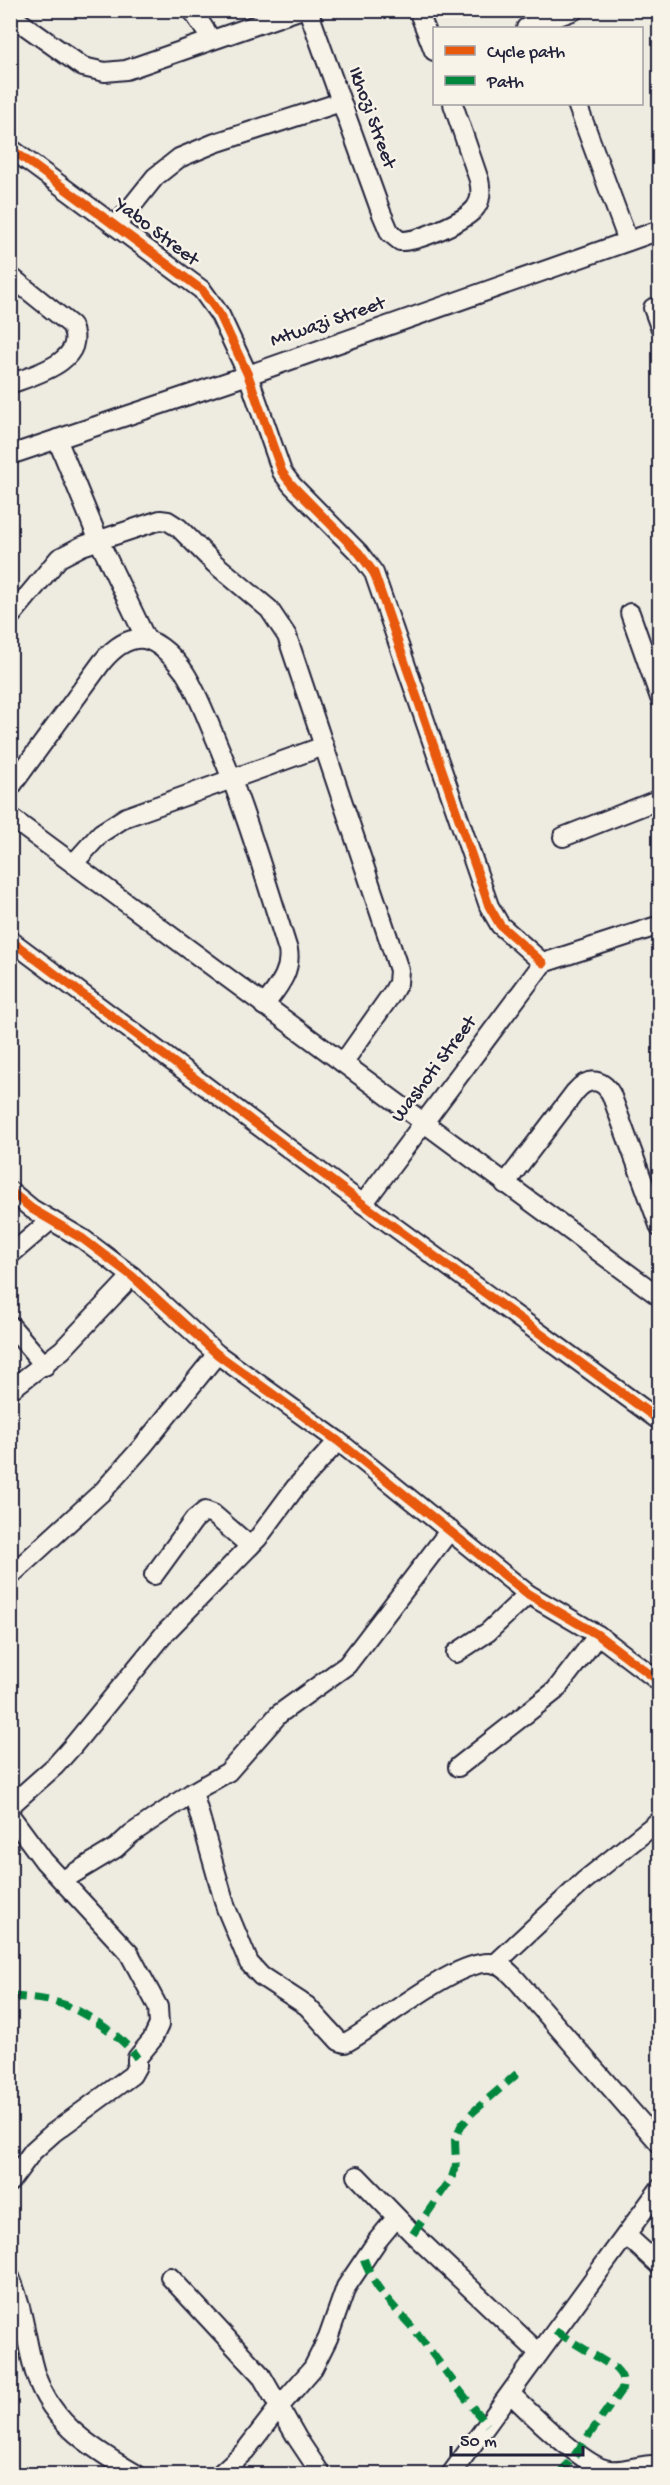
<svg xmlns="http://www.w3.org/2000/svg" width="670" height="2485" viewBox="0 0 670 2485" font-family="'Gochi Hand',sans-serif">
	<style>
		.lines { fill: none; stroke-linecap: round; stroke-linejoin: round }
		.minor-casing { stroke: #22223b; stroke-width: 22 }
		.minor { stroke: #f7f3e8; stroke-width: 18 }
		.quiet { stroke: #00873e; stroke-width: 8; stroke-dasharray: 15 8; stroke-linecap: butt }
		.cycleway-casing { stroke: #f7f3e8; stroke-width: 13 }
		.cycleway { stroke: #e8590c; stroke-width: 9 }
		.labels { text-anchor: middle; dominant-baseline: central; stroke-width: 5; stroke-linejoin: round; paint-order: stroke }
		.street-label { font-size: 20px; fill: #22223b; stroke: #f7f3e8 }
	</style>
	<rect width="100%" height="100%" fill="#eeebe1"/>
	<filter id="ink" filterUnits="userSpaceOnUse"><feTurbulence type="fractalNoise" baseFrequency=".0167" numOctaves="2"/><feDisplacementMap in="SourceGraphic" scale="12" xChannelSelector="R" yChannelSelector="G"/><feConvolveMatrix kernelMatrix="1 2 1 2 8 2 1 2 1" color-interpolation-filters="sRGB"/></filter>
	<g filter="url(#ink)">
		<g class="lines">
			<g class="minor-casing">
				<g id="minor">
					<polyline points="192,10 211,39"/>
					<path d="M308 10 381 212 390 233 400 241C417 242 467 221 476 207 482 199 481 189 479 180L453 104"/>
					<polyline points="418,10 434,51"/>
					<polyline points="10,15 83,67 105,72 126,70 299,10"/>
					<polyline points="526,28 575,10"/>
					<polyline points="577,104 628,241"/>
					<polyline points="10,148 202,290 220,315 248,375 282,472 292,485 359,553 374,573 489,906 500,925 543,963"/>
					<polyline points="116,226 155,177 179,158 215,143 341,102"/>
					<path d="M10 276 71 325C89 361 34 375 10 384"/>
					<polyline points="653,308 660,327"/>
					<polyline points="57,439 99,541 146,639"/>
					<polyline points="10,455 248,375 660,230"/>
					<polyline points="630,613 660,698"/>
					<polyline points="10,617 59,558 82,546 160,520 168,521 179,528 214,563 269,609 287,636 399,970 398,983 393,992 343,1063"/>
					<path d="M10 788 102 662C112 650 126 637 144 639 160 642 176 660 185 673 197 692 205 714 214 735 244 805 265 878 288 950 292 973 276 989 264 1006"/>
					<polyline points="10,817 660,1297"/>
					<polyline points="563,837 660,799"/>
					<polyline points="74,863 101,833 126,817 324,746"/>
					<polyline points="10,940 363,1204 660,1421"/>
					<polyline points="543,963 660,925"/>
					<path d="M505 1184 575 1092C587 1078 601 1077 611 1094L660 1228"/>
					<polyline points="10,1191 32,1209 83,1239 132,1276 217,1354 338,1441 528,1594 598,1635 660,1682"/>
					<polyline points="363,1204 543,963"/>
					<polyline points="10,1255 51,1220"/>
					<polyline points="10,1325 45,1366"/>
					<polyline points="10,1390 62,1350 132,1276"/>
					<polyline points="154,1575 194,1520 205,1511 213,1514 250,1546"/>
					<polyline points="10,1576 103,1491 142,1447 217,1354"/>
					<polyline points="456,1653 488,1632 528,1594"/>
					<polyline points="458,1767 555,1691 598,1635"/>
					<path d="M193 1792 226 1908 249 1963 261 1976 307 2006 339 2041 345 2043C377 2027 462 1953 496 1964 508 1968 519 1983 527 1992L660 2144"/>
					<polyline points="10,1806 55,1766 72,1747 165,1633 258,1538 295,1488 338,1441"/>
					<polyline points="10,1815 44,1861 129,1953 158,2007 159,2025 152,2040 137,2058 137,2066 132,2075 53,2133 33,2151 10,2182"/>
					<polyline points="63,1880 116,1848 131,1834 193,1792 228,1772 279,1714 347,1665 450,1530"/>
					<polyline points="495,1964 584,1881 660,1820"/>
					<polyline points="357,2176 413,2234 539,2353"/>
					<polyline points="626,2235 660,2266"/>
					<path d="M10 2277C22 2305 25 2333 32 2362 45 2419 89 2447 136 2474"/>
					<polyline points="170,2277 261,2375 297,2438 321,2474"/>
					<path d="M511 2394C528 2411 586 2468 609 2470 626 2472 643 2463 660 2465"/>
					<polyline points="220,2474 245,2451 279,2407 313,2368 328,2338 346,2287 377,2241 396,2218"/>
					<polyline points="451,2474 660,2188"/>
				</g>
			</g>
			<use href="#minor" class="minor"/>
			<g class="quiet">
				<path d="M10 1996C30 1998 52 1999 70 2007 92 2017 125 2039 137 2058"/>
				<polyline points="413,2234 452,2177 456,2165 455,2140 461,2126 473,2112 518,2073"/>
				<path d="M364 2259C374 2289 391 2303 411 2326 437 2358 460 2393 487 2425"/>
				<path d="M555 2331 615 2368C622 2375 624 2379 622 2389L561 2474"/>
			</g>
			<g class="cycleway-casing">
				<g id="cycleway">
					<polyline points="10,148 202,290 220,315 248,375 282,472 292,485 359,553 374,573 489,906 500,925 543,963"/>
					<polyline points="10,940 363,1204 660,1421"/>
					<polyline points="10,1191 32,1209 83,1239 132,1276 217,1354 338,1441 528,1594 598,1635 660,1682"/>
				</g>
			</g>
			<use href="#cycleway" class="cycleway"/>
		</g>
	</g>
	<g class="labels">
		<g class="street-label">
			<text transform="translate(371 118) rotate(70)">Ikhozi Street</text>
			<text transform="translate(156 233) rotate(37)">Yabo Street</text>
			<text transform="translate(328 323) rotate(-19)">Mtwazi Street</text>
			<text transform="translate(435 1070) rotate(-53)">Washoti Street</text>
		</g>
	</g>
	<rect width="670" height="2485" fill="none" stroke="#f7f3e8" stroke-width="36"/>
	<rect x="18" y="18" width="634" height="2449" fill="none" stroke="#22223b" stroke-width="2" filter="url(#ink)"/>
	<rect x="433" y="27" width="210" height="78" fill="#f7f3e8" stroke="#a29fa3" stroke-width="1.5"/>
	<rect x="445" y="46" width="30" height="9" fill="#e8590c" stroke="#a29fa3" stroke-width="1.5"/>
	<text x="487" y="57" font-size="18" fill="#22223b">Cycle path</text>
	<rect x="445" y="76" width="30" height="9" fill="#00873e" stroke="#a29fa3" stroke-width="1.5"/>
	<text x="487" y="87" font-size="18" fill="#22223b">Path</text>
	<path d="M451 2446v9h132v-9" fill="none" stroke="#22223b" stroke-width="3"/>
	<text x="460" y="2446" font-size="18" fill="#22223b" stroke="#f7f3e8" stroke-width="4.5" paint-order="stroke">50 m</text>
</svg>
